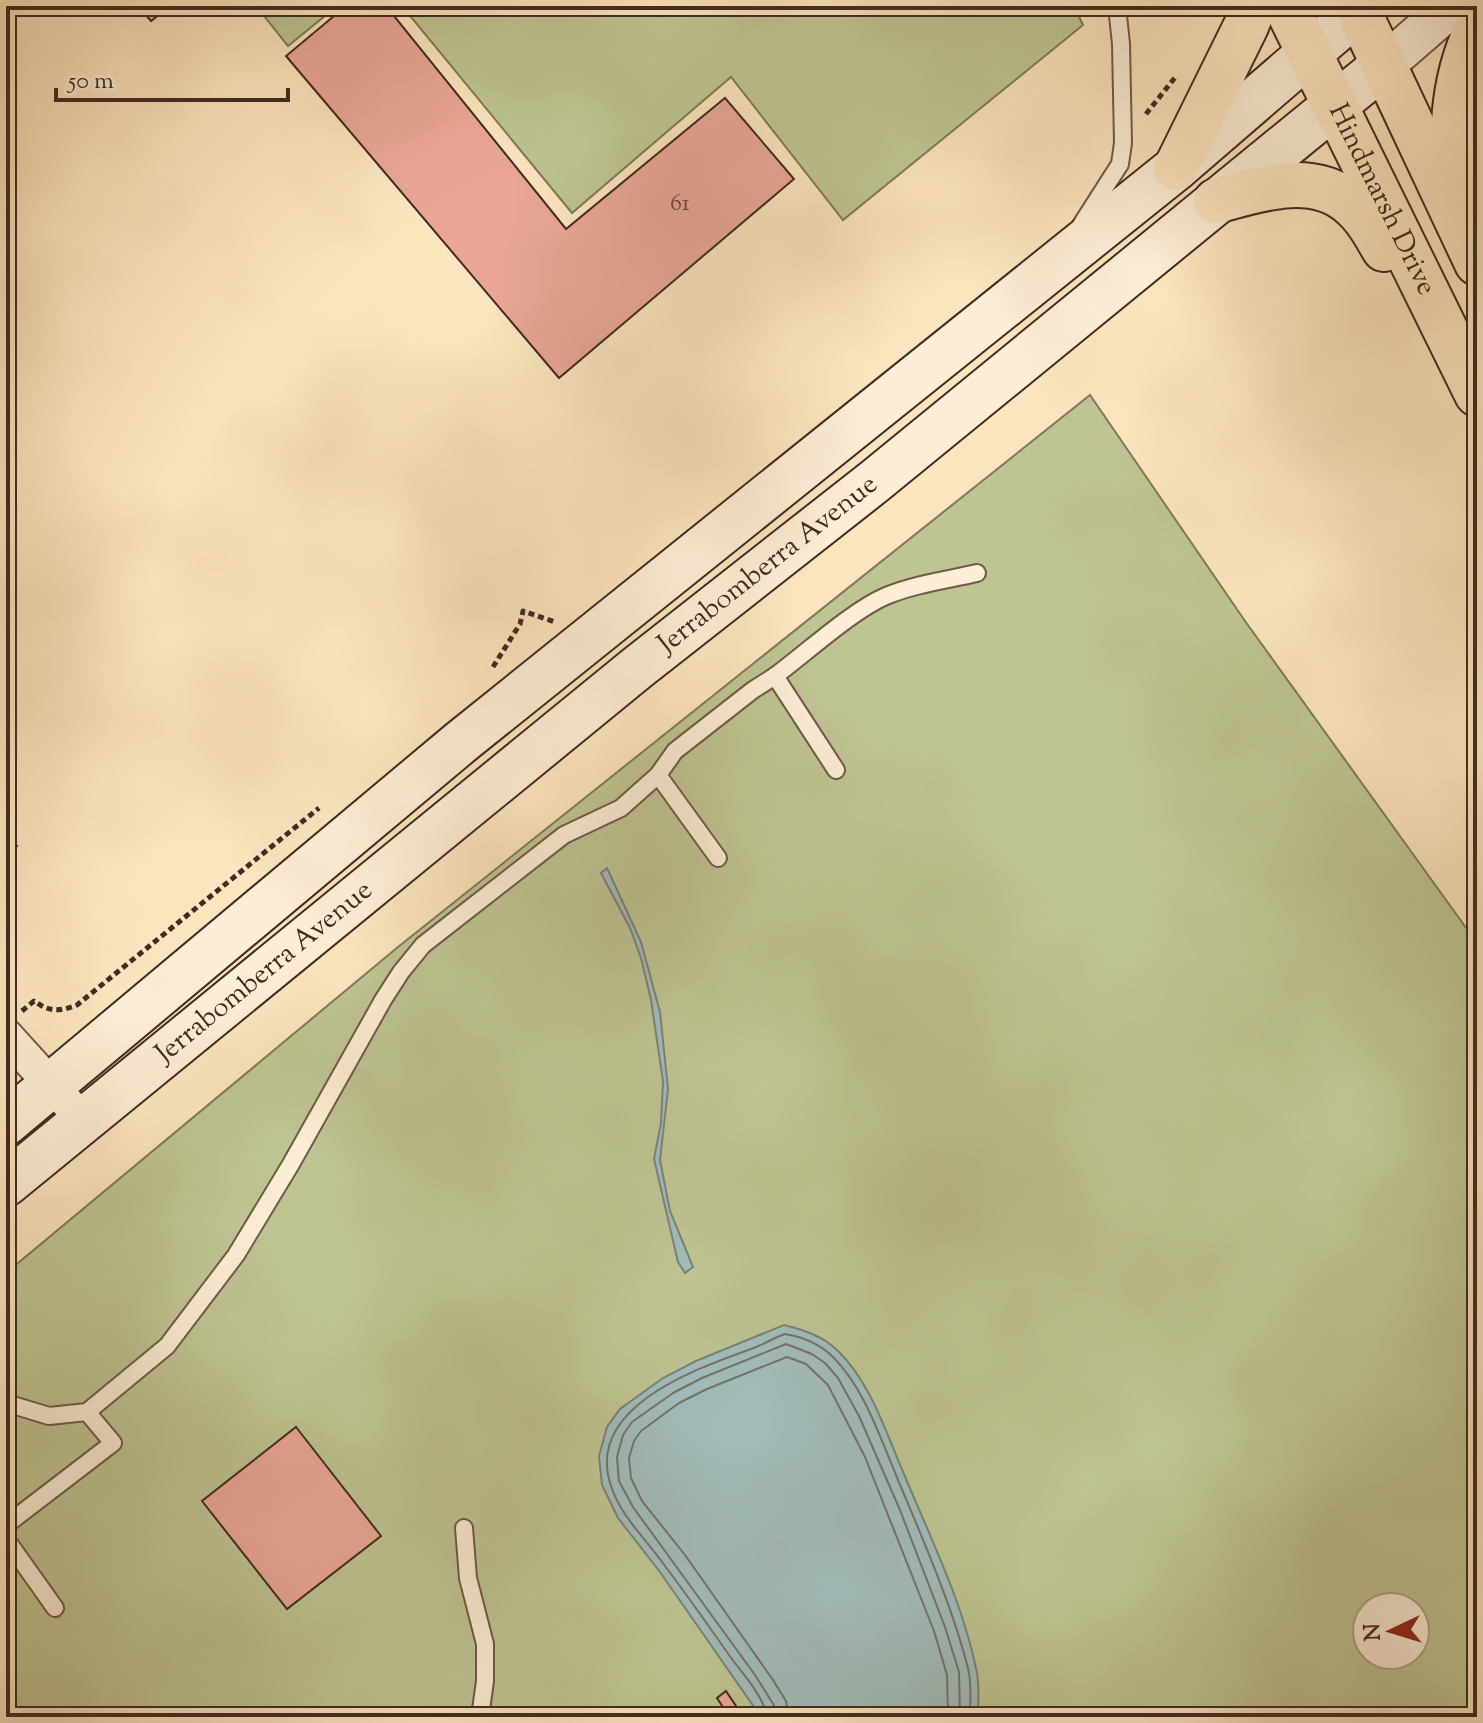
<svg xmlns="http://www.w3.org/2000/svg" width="1483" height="1723" viewBox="0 0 1483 1723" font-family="'Sorts Mill Goudy',serif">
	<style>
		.green { fill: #bec492; stroke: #807859; stroke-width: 2; fill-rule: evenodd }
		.water { fill: #a2bcba; stroke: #7b827c; stroke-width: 2 }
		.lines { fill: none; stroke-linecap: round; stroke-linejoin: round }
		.shore { stroke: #72746d; stroke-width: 2 }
		.building { fill: #e9a695; stroke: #412b20; stroke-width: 2 }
		.service-casing { stroke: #705948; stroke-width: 20 }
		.minor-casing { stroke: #705948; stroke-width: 36 }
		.tertiary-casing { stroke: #705948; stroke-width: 44 }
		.secondary-casing { stroke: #412b20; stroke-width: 48 }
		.primary-casing { stroke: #412b20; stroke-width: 48 }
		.path { stroke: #412b20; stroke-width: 5; stroke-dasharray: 6 4; stroke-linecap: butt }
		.service { stroke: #fcedd5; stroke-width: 16 }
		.minor { stroke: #fcedd5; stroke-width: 32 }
		.tertiary { stroke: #fcedd5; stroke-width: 40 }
		.secondary { stroke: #fcedd5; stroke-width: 44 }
		.primary { stroke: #fbe4be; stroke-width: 44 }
		.labels { text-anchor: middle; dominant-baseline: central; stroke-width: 8; stroke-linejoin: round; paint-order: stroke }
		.number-label { font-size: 24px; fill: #6b4a3d }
		.street-label { font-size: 28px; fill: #412b20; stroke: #fcedd5 }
	</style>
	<rect width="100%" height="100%" fill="#fbe4be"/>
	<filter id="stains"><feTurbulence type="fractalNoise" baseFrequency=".0025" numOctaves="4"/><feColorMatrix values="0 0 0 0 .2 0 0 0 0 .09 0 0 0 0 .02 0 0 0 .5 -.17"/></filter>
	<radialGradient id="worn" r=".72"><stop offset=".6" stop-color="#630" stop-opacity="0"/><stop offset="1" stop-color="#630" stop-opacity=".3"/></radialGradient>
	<g class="green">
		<polygon points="263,6 337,6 288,46 261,12"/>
		<polygon points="402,6 1074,6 1083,25 843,220 731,77 572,213"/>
		<path d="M1090 395 1245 621 1477 943V1717H6V1273L398 947ZM1367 1607H1415V1655H1367Z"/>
	</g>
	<g class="water">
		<polygon points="607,868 641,942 660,1012 668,1089 660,1160 670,1211 693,1267 685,1273 678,1262 654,1159 661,1123 663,1081 651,1000 641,958 630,928 601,873"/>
		<path d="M784 1325C804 1330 823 1336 838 1351 871 1383 886 1433 904 1474 930 1537 962 1601 976 1668 980 1684 978 1701 978 1717H761L660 1572 618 1518 602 1485 599 1456 607 1427 620 1409 663 1378 696 1361Z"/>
	</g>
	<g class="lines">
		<g class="shore">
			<path d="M767 1717C764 1696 741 1672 729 1655 708 1625 687 1595 665 1566 647 1540 621 1517 611 1486 584 1407 696 1369 751 1349 763 1345 773 1338 785 1334 803 1337 820 1344 833 1357 864 1388 879 1435 896 1475 922 1538 951 1602 968 1668 972 1684 970 1701 970 1717"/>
			<polyline points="777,1717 775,1707 755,1675 633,1507 619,1481 617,1457 623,1435 632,1422 673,1393 702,1378 786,1344 812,1354 825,1363 838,1378 859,1416 900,1510 945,1627 959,1672 960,1717"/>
			<polyline points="789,1717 786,1701 773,1680 685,1555 642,1501 631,1478 629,1458 634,1441 641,1431 679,1403 707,1389 787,1357 806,1364 828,1385 865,1457 934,1631 947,1675 948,1717"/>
		</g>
	</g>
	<g class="building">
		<polygon points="138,6 170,6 151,21"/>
		<polygon points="346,6 386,6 566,229 725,98 794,179 559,378 286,56"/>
		<polygon points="6,834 17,846 6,855"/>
		<polygon points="296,1427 381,1536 287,1609 202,1501"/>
		<polygon points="726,1691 738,1709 728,1715 717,1698"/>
	</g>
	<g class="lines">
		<g class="service-casing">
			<g id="service">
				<polyline points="1081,225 1120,164 1123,143 1121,44 1117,6"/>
				<path d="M775 676C806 653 853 610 886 596 915 584 947 580 977 573"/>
				<polyline points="658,775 718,858"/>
				<polyline points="6,1403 49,1416 87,1412 167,1346 236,1255 291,1164 383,1000 401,972 423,945 564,835 621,808 658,775 675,751 753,690 775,676 836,770"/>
				<polyline points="6,1525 113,1443 87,1412"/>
				<polyline points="464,1528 468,1578 485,1644 485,1681 480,1717"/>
				<polyline points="6,1539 55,1608"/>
			</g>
		</g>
		<g class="minor-casing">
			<polyline id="minor" points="6,1035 83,1120"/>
		</g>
		<g class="tertiary-casing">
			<polyline id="tertiary" points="1384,65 1452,6"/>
		</g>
		<g class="secondary-casing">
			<g id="secondary">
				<polyline points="6,1123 461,742 1176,168 1358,11"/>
				<path id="s1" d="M6 1184 637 668 875 481 1384 65"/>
			</g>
		</g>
		<g class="primary-casing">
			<g id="primary">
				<path id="s2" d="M1286 6 1477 394"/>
				<polyline points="1356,6 1477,263"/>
				<polyline points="1176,168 1246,26 1254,6"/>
				<path d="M1216 201C1259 189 1312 171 1350 203 1365 215 1375 233 1384 249"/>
				<path d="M1460 203C1448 146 1452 81 1477 29"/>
			</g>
		</g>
		<g class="path">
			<polyline points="1146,114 1177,75"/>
			<polyline points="493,667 520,624 523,611 555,622"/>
			<path d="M22 1011 34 1001C50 1012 58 1012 77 1005L319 808"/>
		</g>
		<use href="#service" class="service"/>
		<use href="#minor" class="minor"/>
		<use href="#tertiary" class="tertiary"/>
		<use href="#secondary" class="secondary"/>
		<use href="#primary" class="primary"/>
	</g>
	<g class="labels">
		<g class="number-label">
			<text x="680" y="204">61</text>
		</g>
		<g class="street-label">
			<text stroke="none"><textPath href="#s2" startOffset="216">Hindmarsh Drive</textPath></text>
			<text stroke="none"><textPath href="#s1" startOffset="982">Jerrabomberra Avenue</textPath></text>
			<text stroke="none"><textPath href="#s1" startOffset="334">Jerrabomberra Avenue</textPath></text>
		</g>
	</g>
	<rect width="1483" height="1723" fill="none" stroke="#fbe4be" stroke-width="32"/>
	<rect x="8" y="8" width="1467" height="1707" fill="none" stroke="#412b20" stroke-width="4"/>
	<rect x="16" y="16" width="1451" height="1691" fill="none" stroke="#412b20" stroke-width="2"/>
	<g transform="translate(1391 1631) rotate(266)"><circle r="38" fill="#fcedd5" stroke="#b19f8d" stroke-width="2"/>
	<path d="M0-6L14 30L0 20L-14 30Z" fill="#8f2418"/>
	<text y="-12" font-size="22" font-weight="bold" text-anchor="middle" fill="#412b20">N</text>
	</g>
	<path d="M56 88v12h232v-12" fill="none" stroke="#412b20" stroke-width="4"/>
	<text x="68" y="88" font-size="24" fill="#412b20" stroke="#fcedd5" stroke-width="6" paint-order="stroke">50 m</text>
	<rect width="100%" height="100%" filter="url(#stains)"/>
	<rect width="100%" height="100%" fill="url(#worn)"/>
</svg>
